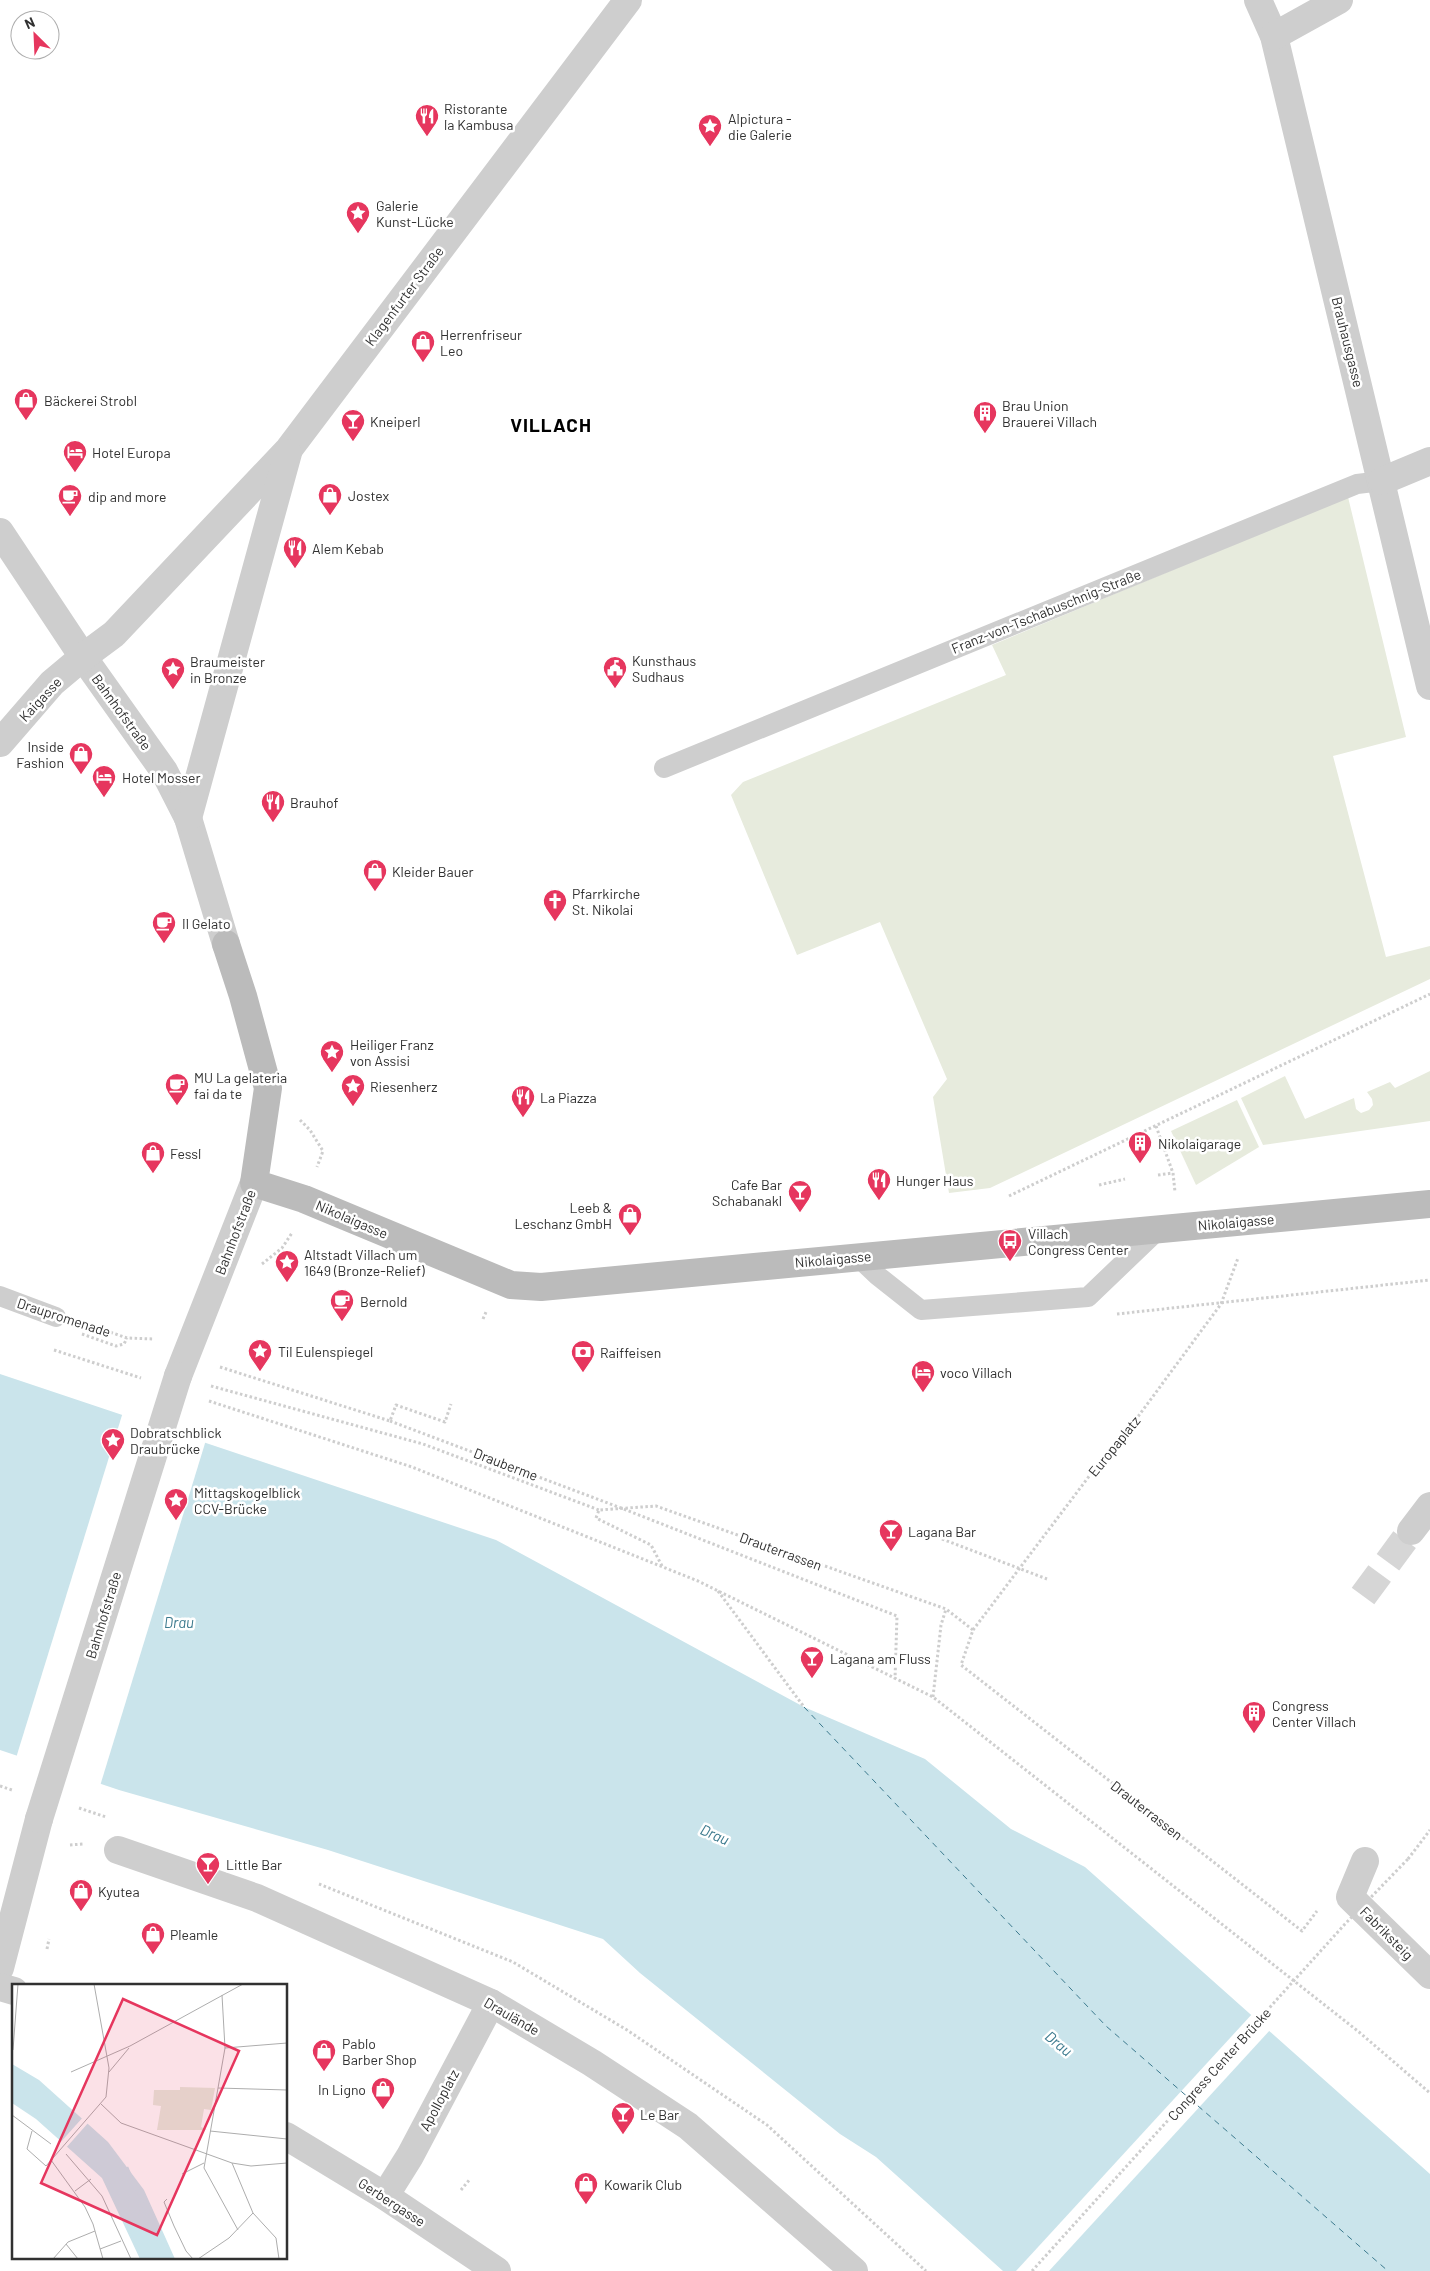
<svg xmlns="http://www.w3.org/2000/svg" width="1430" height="2271" viewBox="0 0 1430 2271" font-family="Barlow,sans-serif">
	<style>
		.green { fill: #e7ebdd }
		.water { fill: #cae4eb }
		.pier { fill: #fff }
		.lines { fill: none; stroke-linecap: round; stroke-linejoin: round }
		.ferry { stroke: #3c7a8e; stroke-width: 1; stroke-dasharray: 6 5; stroke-linecap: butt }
		.street-tunnel { stroke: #d6d6d6; stroke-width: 28; stroke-dasharray: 28 14; stroke-linecap: butt }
		.path { stroke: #cecece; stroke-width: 3; stroke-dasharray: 2.5 2.5; stroke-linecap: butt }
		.lane { stroke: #cecece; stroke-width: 20 }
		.street { stroke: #cecece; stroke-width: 28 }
		.secondary { stroke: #bbb; stroke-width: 28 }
		.path-bridge { stroke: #cecece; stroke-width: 3; stroke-dasharray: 2.5 2.5; stroke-linecap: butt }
		.street-bridge { stroke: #cecece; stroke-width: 28 }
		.labels { text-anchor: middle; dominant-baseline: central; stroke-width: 5; stroke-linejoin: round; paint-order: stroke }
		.poi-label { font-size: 14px; fill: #313131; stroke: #fff; text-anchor: start }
		.street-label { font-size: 14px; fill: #313131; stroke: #fff }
		.water-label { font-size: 15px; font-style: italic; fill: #3c7a8e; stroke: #fff }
		.district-label { font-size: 19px; font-weight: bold; letter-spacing: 1px; fill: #000; stroke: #fff }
		.inset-river { fill: none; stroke: #cae4eb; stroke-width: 2.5 }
		.inset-road { fill: none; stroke: #adadad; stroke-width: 1 }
		.view { fill: #e6365e; fill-opacity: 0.15; stroke: #e6365e; stroke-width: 2.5 }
		.inset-edge { fill: none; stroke: #313131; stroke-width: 2.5 }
	</style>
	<rect width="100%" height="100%" fill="#fff"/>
	<g class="green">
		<polygon points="1348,497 1406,737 1333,756 1386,957 1430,946 1430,979 990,1188 949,1193 933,1097 947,1079 880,922 797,955 731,795 743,782 1006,675 992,645"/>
		<polygon points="1430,1071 1430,1121 1263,1145 1241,1098 1285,1076 1305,1119 1354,1098 1356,1109 1361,1113 1369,1110 1373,1105 1372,1099 1367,1092 1390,1082 1395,1088"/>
		<polygon points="1237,1100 1259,1147 1196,1185 1171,1131"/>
	</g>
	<polygon class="water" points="0,1374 496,1540 804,1707 925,1759 1011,1829 1085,1867 1430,2174 1430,2271 1003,2271 876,2157 840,2134 640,1973 603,1939 328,1850 119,1790 0,1750"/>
	<g class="pier">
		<polygon points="123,1412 206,1440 100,1786 16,1758"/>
		<polygon points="1253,2013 1271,2029 1049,2271 1016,2271"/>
	</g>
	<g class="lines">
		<polyline class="ferry" points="804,1707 1106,2026 1388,2271"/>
		<polyline class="street-tunnel" points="1363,1596 1411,1531"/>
		<g class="path">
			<polyline points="300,1120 310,1130 323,1151 317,1167"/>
			<polyline points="1156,1126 1173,1173 1175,1192"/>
			<polyline points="1158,1175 1173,1173"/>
			<polyline points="1099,1185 1125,1179"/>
			<polyline points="1009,1196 1430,994"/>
			<polyline points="262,1264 282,1248 292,1233"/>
			<polyline points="1117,1314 1430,1280"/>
			<polyline points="483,1319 486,1312"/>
			<polyline points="87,1324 127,1338 154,1339"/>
			<polyline points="82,1334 116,1346 124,1344 127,1338"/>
			<polyline points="54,1350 141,1378"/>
			<polyline points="220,1367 390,1421 396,1405 445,1422 451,1404"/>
			<polyline points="211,1386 423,1444 599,1510"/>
			<polyline points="209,1401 412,1467 698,1581 933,1697 1359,2032 1430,2093"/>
			<polyline points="390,1421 621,1508 897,1616 895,1679"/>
			<polyline points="662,1566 651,1545 596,1518 599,1510 656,1506 946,1609 973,1630 961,1665 1302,1931 1317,1911"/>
			<polyline points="718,1591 804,1707"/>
			<polyline points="973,1630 1093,1471 1137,1418 1221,1304 1238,1258"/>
			<polyline points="933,1697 941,1625 946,1609"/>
			<polyline points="0,1786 12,1790"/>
			<polyline points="79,1808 106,1817"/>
			<polyline points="70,1845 83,1844"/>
			<polyline points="1408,1859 1430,1830"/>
			<polyline points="319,1884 513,1962 627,2030 767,2125 926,2271"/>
			<polyline points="47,1949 49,1939"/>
			<polyline points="461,2190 470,2179"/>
		</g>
		<g class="lane">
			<polyline points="664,768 1357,484 1382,481"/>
			<polyline points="858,1257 878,1276 921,1310 1088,1297 1160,1228"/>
			<polyline points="0,1296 56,1317"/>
		</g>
		<g class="street">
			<polyline points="1258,0 1274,36 1430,686"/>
			<polyline points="1274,36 1339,0"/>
			<polyline points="1382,481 1430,461"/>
			<polyline points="0,532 83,657 164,771 188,818 226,944"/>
			<polyline points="0,743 52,683 83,657 114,634 289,449 628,0"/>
			<polyline points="188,818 288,453"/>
			<polyline points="178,1376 254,1183"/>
			<polyline points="1411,1531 1430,1506"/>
			<polyline points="118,1850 257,1898 491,2003 592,2063 688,2126 854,2271"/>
			<polyline points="1365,1861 1350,1897 1430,1975"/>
			<polyline points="0,1968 39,1819"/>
			<polyline points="0,1987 14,1991"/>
			<polyline points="286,2136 385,2196 497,2271"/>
			<polyline points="385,2196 410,2156 491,2003"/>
		</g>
		<polyline class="secondary" points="226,944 243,996 268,1088 254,1183 304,1199 511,1285 541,1287 1430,1204"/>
		<g class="path-bridge">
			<polyline points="942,1539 1047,1579"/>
			<polyline points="1032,2271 1345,1924 1408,1859"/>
		</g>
		<polyline class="street-bridge" points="39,1819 178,1376"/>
	</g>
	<defs>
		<g id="restaurant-pin" transform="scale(1.25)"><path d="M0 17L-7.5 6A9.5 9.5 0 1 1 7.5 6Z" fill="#e6365e" stroke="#fff"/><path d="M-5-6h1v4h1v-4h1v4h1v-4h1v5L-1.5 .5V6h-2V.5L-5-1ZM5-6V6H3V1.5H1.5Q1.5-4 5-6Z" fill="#fff"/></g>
		<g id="sight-pin" transform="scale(1.25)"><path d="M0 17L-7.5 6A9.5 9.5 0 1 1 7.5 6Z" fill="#e6365e" stroke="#fff"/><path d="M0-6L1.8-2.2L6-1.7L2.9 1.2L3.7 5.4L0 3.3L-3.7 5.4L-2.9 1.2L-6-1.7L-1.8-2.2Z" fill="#fff"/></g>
		<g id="shop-pin" transform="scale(1.25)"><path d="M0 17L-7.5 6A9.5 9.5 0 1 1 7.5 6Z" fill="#e6365e" stroke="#fff"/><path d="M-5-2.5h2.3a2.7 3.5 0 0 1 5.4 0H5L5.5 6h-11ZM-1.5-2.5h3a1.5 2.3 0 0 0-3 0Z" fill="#fff"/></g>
		<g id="building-pin" transform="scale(1.25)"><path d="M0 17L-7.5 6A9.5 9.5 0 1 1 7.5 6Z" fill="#e6365e" stroke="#fff"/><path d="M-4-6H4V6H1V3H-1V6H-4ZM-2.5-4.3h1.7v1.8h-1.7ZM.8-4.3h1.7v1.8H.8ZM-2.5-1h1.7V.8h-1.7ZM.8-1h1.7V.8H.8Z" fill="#fff"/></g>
		<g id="bar-pin" transform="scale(1.25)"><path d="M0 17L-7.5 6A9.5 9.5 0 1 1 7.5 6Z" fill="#e6365e" stroke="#fff"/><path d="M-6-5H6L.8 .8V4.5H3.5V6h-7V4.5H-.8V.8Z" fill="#fff"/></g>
		<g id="hotel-pin" transform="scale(1.25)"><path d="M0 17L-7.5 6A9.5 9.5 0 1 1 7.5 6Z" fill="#e6365e" stroke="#fff"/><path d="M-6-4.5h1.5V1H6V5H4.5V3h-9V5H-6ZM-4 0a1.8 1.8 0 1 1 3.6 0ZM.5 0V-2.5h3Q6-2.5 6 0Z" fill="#fff"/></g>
		<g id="cafe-pin" transform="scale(1.25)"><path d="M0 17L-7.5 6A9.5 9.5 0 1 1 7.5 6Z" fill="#e6365e" stroke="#fff"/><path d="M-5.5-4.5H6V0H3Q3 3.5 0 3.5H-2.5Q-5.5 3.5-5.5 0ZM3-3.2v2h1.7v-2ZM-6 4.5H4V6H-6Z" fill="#fff"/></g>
		<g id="civic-pin" transform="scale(1.25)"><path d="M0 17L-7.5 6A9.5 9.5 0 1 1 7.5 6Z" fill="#e6365e" stroke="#fff"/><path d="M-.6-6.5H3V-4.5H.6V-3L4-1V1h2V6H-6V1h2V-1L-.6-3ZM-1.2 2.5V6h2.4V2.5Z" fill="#fff"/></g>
		<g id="church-pin" transform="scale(1.25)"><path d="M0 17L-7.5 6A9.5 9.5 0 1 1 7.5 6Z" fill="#e6365e" stroke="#fff"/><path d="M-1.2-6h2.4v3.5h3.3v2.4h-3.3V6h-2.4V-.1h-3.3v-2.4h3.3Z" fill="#fff"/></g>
		<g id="bus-pin" transform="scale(1.25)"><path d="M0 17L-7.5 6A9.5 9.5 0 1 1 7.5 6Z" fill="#e6365e" stroke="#fff"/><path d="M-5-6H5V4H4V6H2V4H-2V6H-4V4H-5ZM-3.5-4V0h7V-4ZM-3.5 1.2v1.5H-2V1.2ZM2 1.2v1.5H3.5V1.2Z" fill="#fff"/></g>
		<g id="bank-pin" transform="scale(1.25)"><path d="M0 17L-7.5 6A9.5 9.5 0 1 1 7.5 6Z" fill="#e6365e" stroke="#fff"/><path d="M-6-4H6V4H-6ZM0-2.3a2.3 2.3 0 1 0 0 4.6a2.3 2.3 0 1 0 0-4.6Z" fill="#fff"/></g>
	</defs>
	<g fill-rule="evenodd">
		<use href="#restaurant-pin" x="427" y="116"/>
		<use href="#sight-pin" x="710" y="126"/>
		<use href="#sight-pin" x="358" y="213"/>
		<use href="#shop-pin" x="423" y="342"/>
		<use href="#shop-pin" x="26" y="400"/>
		<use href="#building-pin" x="985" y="413"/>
		<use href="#bar-pin" x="353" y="421"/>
		<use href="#hotel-pin" x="75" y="452"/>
		<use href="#shop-pin" x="330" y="495"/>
		<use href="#cafe-pin" x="70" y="496"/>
		<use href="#restaurant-pin" x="295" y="548"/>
		<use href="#civic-pin" x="615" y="668"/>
		<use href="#sight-pin" x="173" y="669"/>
		<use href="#shop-pin" x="81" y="754"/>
		<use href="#hotel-pin" x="104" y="777"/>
		<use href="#restaurant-pin" x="273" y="802"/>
		<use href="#shop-pin" x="375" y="871"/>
		<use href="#church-pin" x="555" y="901"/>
		<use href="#cafe-pin" x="164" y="923"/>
		<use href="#sight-pin" x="332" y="1052"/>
		<use href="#cafe-pin" x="177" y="1085"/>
		<use href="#sight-pin" x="353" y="1086"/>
		<use href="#restaurant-pin" x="523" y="1097"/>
		<use href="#building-pin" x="1140" y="1143"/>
		<use href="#shop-pin" x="153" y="1153"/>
		<use href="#restaurant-pin" x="879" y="1180"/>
		<use href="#bar-pin" x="800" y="1192"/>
		<use href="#shop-pin" x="630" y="1215"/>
		<use href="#bus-pin" x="1010" y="1241"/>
		<use href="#sight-pin" x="287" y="1262"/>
		<use href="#cafe-pin" x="342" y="1301"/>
		<use href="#sight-pin" x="260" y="1351"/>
		<use href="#bank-pin" x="583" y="1352"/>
		<use href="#hotel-pin" x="923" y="1372"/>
		<use href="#sight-pin" x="113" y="1440"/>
		<use href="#sight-pin" x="176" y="1500"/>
		<use href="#bar-pin" x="891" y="1531"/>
		<use href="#bar-pin" x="812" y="1658"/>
		<use href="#building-pin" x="1254" y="1713"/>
		<use href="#bar-pin" x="208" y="1864"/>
		<use href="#shop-pin" x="81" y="1891"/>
		<use href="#shop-pin" x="153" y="1934"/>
		<use href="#shop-pin" x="324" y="2051"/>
		<use href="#shop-pin" x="383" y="2089"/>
		<use href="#bar-pin" x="623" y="2114"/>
		<use href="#shop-pin" x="586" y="2184"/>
	</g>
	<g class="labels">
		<g class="poi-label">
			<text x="444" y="108">Ristorante<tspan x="444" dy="16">la Kambusa</tspan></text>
			<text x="728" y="118">Alpictura -<tspan x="728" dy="16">die Galerie</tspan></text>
			<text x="376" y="205">Galerie<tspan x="376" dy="16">Kunst-Lücke</tspan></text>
			<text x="440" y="334">Herrenfriseur<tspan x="440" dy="16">Leo</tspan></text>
			<text x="44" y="400">Bäckerei Strobl</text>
			<text x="1002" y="405">Brau Union<tspan x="1002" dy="16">Brauerei Villach</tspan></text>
			<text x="370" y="421">Kneiperl</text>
			<text x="92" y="452">Hotel Europa</text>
			<text x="348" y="495">Jostex</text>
			<text x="88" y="496">dip and more</text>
			<text x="312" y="548">Alem Kebab</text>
			<text x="632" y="660">Kunsthaus<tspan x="632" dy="16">Sudhaus</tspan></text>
			<text x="190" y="661">Braumeister<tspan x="190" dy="16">in Bronze</tspan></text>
			<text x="64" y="746" text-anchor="end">Inside<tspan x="64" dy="16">Fashion</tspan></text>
			<text x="122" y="777">Hotel Mosser</text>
			<text x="290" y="802">Brauhof</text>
			<text x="392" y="871">Kleider Bauer</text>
			<text x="572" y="893">Pfarrkirche<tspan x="572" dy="16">St. Nikolai</tspan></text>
			<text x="182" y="923">Il Gelato</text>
			<text x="350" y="1044">Heiliger Franz<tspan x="350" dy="16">von Assisi</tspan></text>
			<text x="194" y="1077">MU La gelateria<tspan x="194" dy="16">fai da te</tspan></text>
			<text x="370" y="1086">Riesenherz</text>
			<text x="540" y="1097">La Piazza</text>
			<text x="1158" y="1143">Nikolaigarage</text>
			<text x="170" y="1153">Fessl</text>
			<text x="896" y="1180">Hunger Haus</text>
			<text x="782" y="1184" text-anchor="end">Cafe Bar<tspan x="782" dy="16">Schabanakl</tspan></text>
			<text x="612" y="1207" text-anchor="end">Leeb &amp;<tspan x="612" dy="16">Leschanz GmbH</tspan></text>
			<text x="1028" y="1233">Villach<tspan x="1028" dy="16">Congress Center</tspan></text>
			<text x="304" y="1254">Altstadt Villach um<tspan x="304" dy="16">1649 (Bronze-Relief)</tspan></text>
			<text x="360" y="1301">Bernold</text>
			<text x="278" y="1351">Til Eulenspiegel</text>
			<text x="600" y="1352">Raiffeisen</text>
			<text x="940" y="1372">voco Villach</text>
			<text x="130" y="1432">Dobratschblick<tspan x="130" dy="16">Draubrücke</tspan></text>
			<text x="194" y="1492">Mittagskogelblick<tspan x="194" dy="16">CCV-Brücke</tspan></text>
			<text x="908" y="1531">Lagana Bar</text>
			<text x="830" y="1658">Lagana am Fluss</text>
			<text x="1272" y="1705">Congress<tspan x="1272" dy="16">Center Villach</tspan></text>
			<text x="226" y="1864">Little Bar</text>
			<text x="98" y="1891">Kyutea</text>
			<text x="170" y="1934">Pleamle</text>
			<text x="342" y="2043">Pablo<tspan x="342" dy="16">Barber Shop</tspan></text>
			<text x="366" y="2089" text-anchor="end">In Ligno</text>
			<text x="640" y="2114">Le Bar</text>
			<text x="604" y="2184">Kowarik Club</text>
		</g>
		<g class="street-label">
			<text transform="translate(404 296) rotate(-53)">Klagenfurter Straße</text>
			<text transform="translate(1348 342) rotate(76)">Brauhausgasse</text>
			<text transform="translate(1046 611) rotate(-22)">Franz-von-Tschabuschnig-Straße</text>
			<text transform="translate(40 699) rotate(-47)">Kaigasse</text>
			<text transform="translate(122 712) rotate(54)">Bahnhofstraße</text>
			<text transform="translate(352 1219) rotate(23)">Nikolaigasse</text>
			<text transform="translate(1236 1222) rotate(-5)">Nikolaigasse</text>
			<text transform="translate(235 1232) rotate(-69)">Bahnhofstraße</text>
			<text transform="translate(833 1259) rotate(-5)">Nikolaigasse</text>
			<text transform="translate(64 1317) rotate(18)">Draupromenade</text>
			<text transform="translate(1114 1446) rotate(-51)">Europaplatz</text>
			<text transform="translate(506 1464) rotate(21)">Drauberme</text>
			<text transform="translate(781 1551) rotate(20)">Drauterrassen</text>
			<text transform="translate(103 1615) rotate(-73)">Bahnhofstraße</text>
			<text transform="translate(1147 1810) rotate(38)">Drauterrassen</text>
			<text transform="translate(1387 1933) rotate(45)">Fabriksteig</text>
			<text transform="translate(512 2016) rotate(30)">Draulände</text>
			<text transform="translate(1219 2064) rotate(-48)">Congress Center Brücke</text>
			<text transform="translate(439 2100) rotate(-62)">Apolloplatz</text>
			<text transform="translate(392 2202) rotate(33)">Gerbergasse</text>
		</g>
		<g class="water-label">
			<text x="179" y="1622">Drau</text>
			<text transform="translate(715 1834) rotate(24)">Drau</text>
			<text transform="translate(1059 2043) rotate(39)">Drau</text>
		</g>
		<g class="district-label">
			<text x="551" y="424">VILLACH</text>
		</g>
	</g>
	<g transform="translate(12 1984)">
		<rect width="275" height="275" fill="#fff"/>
		<path d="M168 103 203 104 199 126 192 125 189 143 195 146H145L149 122 141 121 142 106H168Z" fill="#e7ebdd"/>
		<path d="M0 80 27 96 96 158 132 206 163 275H128L90 194 24 135 0 119Z" fill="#cae4eb"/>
		<path d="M72 132 77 138 53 165 47 160Z" fill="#fff"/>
		<path class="inset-river" d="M115 183 154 275"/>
		<path class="inset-road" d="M210 11 213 64 192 184 226 246M213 64 275 59M1 66 6 0M59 88 118 62 231 0M97 88 117 64M206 104 275 106M89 120 109 139 220 179 239 182 275 179M0 131 39 160M20 147 15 165 34 182 94 113 97 84 82 0M198 147 275 155M54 170 90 212 119 275M39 176 73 223 81 240 91 275M220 179 241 229 264 254 267 275M170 190 192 179M63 207 79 195M155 215 152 218 162 242 174 267 181 275M54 260 66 275M88 265 109 257M41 275 56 258 83 247M186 275 217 254 241 229"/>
		<path class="view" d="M111 15 227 67 145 251 29 199Z"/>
		<rect width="275" height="275" class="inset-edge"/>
	</g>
	<g transform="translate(35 35) rotate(336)"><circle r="24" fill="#ffffff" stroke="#adadad"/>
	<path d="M0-4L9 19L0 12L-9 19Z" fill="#e6365e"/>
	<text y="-8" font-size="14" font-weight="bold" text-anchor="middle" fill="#313131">N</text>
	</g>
</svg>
